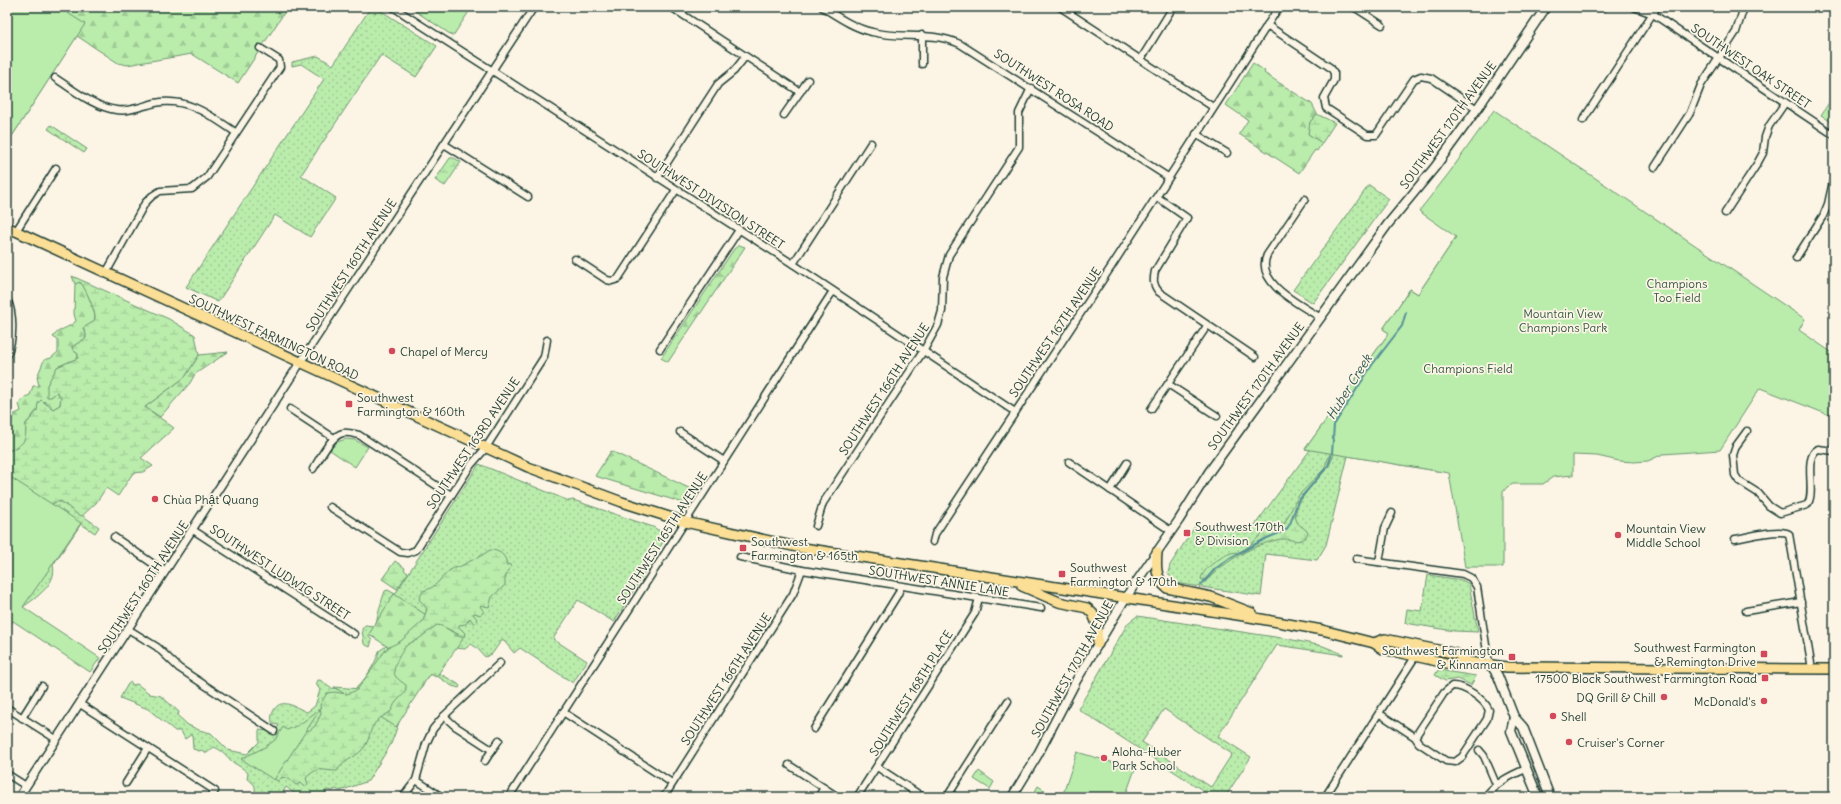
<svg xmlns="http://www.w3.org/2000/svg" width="1841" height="804" viewBox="0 0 1841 804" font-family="Delius,sans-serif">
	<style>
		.grass { fill: url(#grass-dots); stroke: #6c9470; fill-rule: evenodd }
		.forest { fill: url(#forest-firs); stroke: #6c9470 }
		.wetland { fill: url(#wetland-marsh); stroke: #6c9470 }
		.park { fill: #baecac; stroke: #6c9470 }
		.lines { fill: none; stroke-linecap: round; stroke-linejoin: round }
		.stream { stroke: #559096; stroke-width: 2 }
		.minor-casing { stroke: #1f3d34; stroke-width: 9 }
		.tertiary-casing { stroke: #1f3d34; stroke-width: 10 }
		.secondary-casing { stroke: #1f3d34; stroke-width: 11 }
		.primary-casing { stroke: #1f3d34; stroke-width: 12 }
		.minor { stroke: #fcf5e5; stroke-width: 6 }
		.tertiary { stroke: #fcf5e5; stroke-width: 7 }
		.secondary { stroke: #fcf5e5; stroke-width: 8 }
		.primary { stroke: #fbdf96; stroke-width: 9 }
		.poi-dot { fill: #d1495b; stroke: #fcf5e5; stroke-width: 1.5 }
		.labels { text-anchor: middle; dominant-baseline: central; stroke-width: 3.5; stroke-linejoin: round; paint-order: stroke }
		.street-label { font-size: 12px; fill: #1f3d34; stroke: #fcf5e5 }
		.park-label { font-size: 12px; fill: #365746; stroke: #fcf5e5 }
		.poi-label { font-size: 12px; fill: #1f3d34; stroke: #fcf5e5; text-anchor: start }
		.water-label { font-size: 13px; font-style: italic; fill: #315955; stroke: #fcf5e5 }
	</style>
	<defs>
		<pattern id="grass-dots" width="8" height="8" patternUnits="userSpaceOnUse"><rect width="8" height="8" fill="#baecac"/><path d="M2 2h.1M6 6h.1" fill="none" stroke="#9fcb95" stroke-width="1.8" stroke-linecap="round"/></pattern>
		<pattern id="forest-firs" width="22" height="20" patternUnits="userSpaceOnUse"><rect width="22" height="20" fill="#baecac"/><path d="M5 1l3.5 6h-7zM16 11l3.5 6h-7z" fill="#9fcb95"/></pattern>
		<pattern id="wetland-marsh" width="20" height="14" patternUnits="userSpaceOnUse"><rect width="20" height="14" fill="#baecac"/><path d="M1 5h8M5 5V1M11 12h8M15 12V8" fill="none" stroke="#9fcb95"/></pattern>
	</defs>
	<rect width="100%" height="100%" fill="#fcf5e5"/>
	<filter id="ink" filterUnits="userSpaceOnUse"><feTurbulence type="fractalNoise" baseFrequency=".025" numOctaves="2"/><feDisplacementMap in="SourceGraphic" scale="8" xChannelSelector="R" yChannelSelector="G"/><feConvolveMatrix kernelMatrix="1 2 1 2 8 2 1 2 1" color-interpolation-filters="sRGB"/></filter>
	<g filter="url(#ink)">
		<g class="grass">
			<polygon points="371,7 375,7 437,46 416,77 381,55 301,175 336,198 310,237 275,215 218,302 186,287 324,79 301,64 292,66 292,62 318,56 333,65"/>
			<polygon points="51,125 87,149 84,153 48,129"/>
			<polygon points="1369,185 1389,199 1313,303 1293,290"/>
			<polygon points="1456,237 1453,470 1437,471 1348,456 1326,545 1317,560 1266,554 1261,596 1175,583 1168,573 1170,565 1196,525 1249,533 1310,450 1305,449 1389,333 1383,329 1410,289 1418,294"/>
			<path d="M479 464 569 501 573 500 653 527 663 533V542L614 622 578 600 553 639 587 661 573 683 520 648 514 653 504 641H501L492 654 485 657 477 648 471 644 465 649 455 648 423 683V686L415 695 401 717 391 744 368 781 340 791 336 789 332 791 327 790 323 797H299L286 787 280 797H253C257 788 256 784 247 779L248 773C244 769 239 766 234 763 225 756 227 753 214 747L207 753 204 752 202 750 199 751 193 749 192 734 185 739 181 731H175L148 709 120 698 128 684 131 682 132 685 137 684 150 694 161 696 179 712 178 716 188 725 199 730 211 733 228 750 247 754 259 742V730L268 731 274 734 279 725 273 724C271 720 271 716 273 712 280 696 295 707 307 712L315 706 320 690 316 684 318 680C324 680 326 686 331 688 335 688 345 691 350 691 361 689 377 661 379 651L392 642C384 641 376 641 370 635L368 636 372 640 370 647 364 644 362 629 365 625 375 626C379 613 380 604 385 591L388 590 395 594Z"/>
			<path d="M56 501C62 501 92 522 99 527L95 533 81 524 53 565C58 583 36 598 23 607L7 582 53 503Z"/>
			<polygon points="1428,575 1462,580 1469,584 1478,632 1454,631 1405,623 1407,609 1422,611"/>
			<path d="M1137 616 1288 639 1323 646 1343 654V655L1277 645 1218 736 1251 757 1225 797H1213L1078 709 1128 623ZM1164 709 1232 754 1211 787 1142 742Z"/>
		</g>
		<g class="forest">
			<polygon points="7,7 288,7 238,83 192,54 127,65 118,63 77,36 7,144"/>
			<polygon points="1253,63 1265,71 1264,73 1312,104 1317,114 1310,122 1309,134 1322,143 1317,151 1315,150 1299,173 1239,134 1248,120 1226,105"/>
			<polygon points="739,245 745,247 668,362 661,358 734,249"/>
			<path d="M77 282 83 284C86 292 98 314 94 321 92 324 86 326 83 328L86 334V338L72 347 73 350 78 354V358L57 367 51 397 57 392 61 397 60 405 53 409 44 401 26 424V440L23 443 7 452V426L11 423 13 415 21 411 19 404 25 397 30 395 33 386H39L37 377 44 360 51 358 58 352V340L53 337C59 328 68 329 76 321L74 314 75 284Z"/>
			<polygon points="228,352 195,374 190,383 160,417 145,407 185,377 199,355"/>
			<polygon points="611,451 695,491 687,504 595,476"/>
			<polygon points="394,594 463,639 436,677 430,674 396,727 334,687 361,689 388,647 369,634"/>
			<polygon points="979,771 994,782 990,789 974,779"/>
			<polygon points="1038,786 1055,797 1032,797"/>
		</g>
		<g class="wetland">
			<polygon points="1317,114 1335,123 1322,143 1308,134 1310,122"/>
			<polygon points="450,158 454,158 461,162 445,186 435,180"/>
			<path d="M72 276 169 319 195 335 199 355 185 377 145 407 174 428 141 458 153 466 143 472 133 473 118 496 106 488 96 503 82 516 77 514 61 501 53 503 7 582V452C24 443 26 444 26 424L37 411 38 403 41 400 53 409 60 405 61 397 57 392 51 397H47V385L57 367 78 358V354L73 350 72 347 86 338V334L83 328C87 325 94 323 95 318 96 312 84 285 80 282L75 284Z"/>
			<path d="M1331 451H1335C1333 457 1331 463 1327 468 1318 480 1292 503 1296 519 1297 526 1305 527 1308 533L1305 538C1298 544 1289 538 1281 539 1254 544 1225 561 1206 581L1201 579C1202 569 1222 556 1231 553 1235 552 1239 553 1243 550 1252 544 1259 538 1265 529L1284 524 1299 495 1324 469Z"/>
			<path d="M490 550C499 550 506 555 507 565L509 564 511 566 505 578V585L492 597 489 607 481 605 480 606 484 612 480 615 475 613 473 614 477 619 474 624 470 618 466 624 459 625V627L465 633 464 637 442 626 437 625C430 630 423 636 417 640 413 642 409 643 406 646 401 653 390 669 396 677 399 680 403 683 406 685 407 694 401 696 396 702 393 705 393 710 390 712 386 715 380 717 377 721 368 729 371 741 362 750 353 759 344 760 337 771 320 771 319 765 306 778L308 784 305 787 301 783 296 785 289 779 282 777 278 781 276 780 249 762 288 737 310 730 315 726 321 714 320 705 327 693 334 692 347 694 357 690 387 648 401 641 423 621 427 609 419 599 423 591C439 587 440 576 452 569 454 567 458 568 461 566 471 560 481 557 490 550Z"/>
			<polygon points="395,561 405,568 404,570 408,573 397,589 382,579"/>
			<polygon points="1438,670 1476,676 1471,685 1458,679 1445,681 1435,675"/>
			<polygon points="439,673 458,684 460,686 459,688 452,686 437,676"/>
		</g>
		<g class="park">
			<polygon points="7,7 65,7 63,10 85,24 7,144"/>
			<polygon points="409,7 472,7 453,36"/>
			<polygon points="1834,95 1834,124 1821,115"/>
			<polygon points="1494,110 1805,319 1799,330 1834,354 1834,408 1829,415 1760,388 1720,450 1663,454 1648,461 1634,462 1619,461 1597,456 1573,455 1573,475 1553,477 1543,484 1513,484 1507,487 1503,492 1503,567 1465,567 1449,473 1305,449 1389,333 1383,329 1410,289 1418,294 1456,237 1419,211 1449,173"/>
			<polygon points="346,439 355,440 368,447 355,467 330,450 337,442"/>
			<polygon points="7,475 81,523 23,607 100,658 90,672 13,621 7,630"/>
			<polygon points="321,708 274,780 241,759 265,747 275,740 283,727 287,730 299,725"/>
			<polygon points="1077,752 1135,769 1125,797 1062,797"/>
		</g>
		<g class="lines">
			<g class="stream">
				<polyline points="1201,585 1215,569 1230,558 1265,539 1286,530 1290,524 1298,501 1328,466 1332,453 1334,425 1372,365 1402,326 1406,312"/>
				<polyline points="1042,797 1044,791"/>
			</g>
			<g class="minor-casing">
				<g id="minor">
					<polyline points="393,7 793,264 1015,412"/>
					<polyline points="671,7 800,92 784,115"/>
					<path d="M822 7C838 17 854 28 872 32 902 40 929 30 960 44L1168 177"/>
					<polyline points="1060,7 1213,107"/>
					<polyline points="1354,7 1382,25"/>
					<polyline points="1599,7 1604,7"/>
					<polyline points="1634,7 1653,14 1834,135"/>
					<polyline points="1267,25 1331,68 1334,73 1334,80 1324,98 1326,108 1367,135 1376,135 1414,79 1421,76 1431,78 1477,109"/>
					<polyline points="1141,59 1173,7"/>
					<polyline points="922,64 922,35"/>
					<path d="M55 78C74 90 94 107 116 110 130 112 142 106 155 103 187 97 210 115 235 132"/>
					<polyline points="800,92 808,80"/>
					<polyline points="1583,120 1657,7"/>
					<polyline points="1196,134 1227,153"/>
					<polyline points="444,144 528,197"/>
					<polyline points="1655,167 1690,113 1701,85 1736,32 1744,7"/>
					<polyline points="657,178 718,84 734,71 745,57"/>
					<path d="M1157 197 1187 218 1155 271C1153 280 1153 285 1159 292L1255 357"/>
					<path d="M1305 199 1267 255C1254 283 1301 305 1321 318"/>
					<polyline points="1725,213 1757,164 1763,153 1765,137 1769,126 1785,103"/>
					<polyline points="16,231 56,168"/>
					<polyline points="1796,258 1823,216 1828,204 1834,177"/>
					<polyline points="575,259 607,280 612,281 618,279 676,190"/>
					<polyline points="793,264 871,143"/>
					<polyline points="106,273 145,203 152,196 160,191 192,189 207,177 280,67 279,60 260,48"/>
					<path d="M7 299C14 313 14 339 7 355"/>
					<polyline points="660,349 739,230"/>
					<polyline points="300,363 534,7"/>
					<polyline points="1168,384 1217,416"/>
					<polyline points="290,409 334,438"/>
					<polyline points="1151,409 1207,326"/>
					<path d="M1747 431 1736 446 1733 455 1735 475 1739 481 1758 493 1769 506 1780 513 1807 505C1817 492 1802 458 1818 449L1834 451"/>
					<polyline points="680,432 724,461"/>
					<polyline points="1069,462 1171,531"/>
					<path d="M313 469C320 459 331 435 343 433 348 432 354 434 359 435L451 495"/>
					<polyline points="1110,490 1127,463"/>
					<polyline points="330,507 400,552 408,553 416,550 471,465 485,449 544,357 547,340"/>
					<polyline points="816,526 823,503 924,350 938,325 942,311 943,277 949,255 1019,147 1019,113 1031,88"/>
					<polyline points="193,530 354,634"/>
					<polyline points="114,537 165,572"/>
					<path d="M1735 539C1747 537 1780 528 1789 534L1812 669"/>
					<polyline points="933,542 935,534 1115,261 1279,7"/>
					<polyline points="740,557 802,570 1041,608"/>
					<polyline points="1356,559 1463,574 1471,578 1477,587 1488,658 1491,665"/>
					<polyline points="1379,562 1385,528 1392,513"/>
					<polyline points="1746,611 1801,602"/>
					<polyline points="128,629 157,647 179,668 274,731"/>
					<polyline points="80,704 215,791 211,797"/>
					<polyline points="7,708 56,739"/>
					<polyline points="563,712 672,783"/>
					<path d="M1380 714 1415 737 1419 743 1446 761 1455 762 1462 757 1487 719 1489 710C1484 699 1464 685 1452 686L1444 693 1415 737"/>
					<polyline points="444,716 455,726 492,750 485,761"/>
					<polyline points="22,718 42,686"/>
					<polyline points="814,729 898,594 901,586"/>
					<polyline points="492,750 499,740"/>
					<polyline points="1479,750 1484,756 1496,784"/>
					<polyline points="789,765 838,797"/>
					<polyline points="877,767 923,797"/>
					<polyline points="7,774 26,786"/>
					<polyline points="416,780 442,797"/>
					<polyline points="126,783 148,748"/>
					<polyline points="403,797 416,780 426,744 433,729 444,716 500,663"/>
					<polyline points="509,797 833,291"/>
					<polyline points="664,797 793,594 802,570"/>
					<polyline points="818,797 824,788"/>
					<polyline points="857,797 975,613 979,598"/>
					<polyline points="947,797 1008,701"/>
					<polyline points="1325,797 1415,657"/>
					<path d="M1485 797C1496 783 1509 776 1526 769"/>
				</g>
			</g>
			<g class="tertiary-casing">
				<polyline id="tertiary" points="19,797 300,363"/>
			</g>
			<g class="secondary-casing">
				<g id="secondary">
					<polyline points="1491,665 1498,676 1514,717 1523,727 1550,797"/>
					<polyline points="1514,717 1511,731 1538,797"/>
					<polyline points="1012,797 1037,756 1076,681 1126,597 1179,520 1209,472 1388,224 1435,167 1477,109 1546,7"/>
				</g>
			</g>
			<g class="primary-casing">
				<g id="primary">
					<polyline points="7,227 528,467 622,502 685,522 797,547 1244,616 1322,630 1374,643 1383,649 1455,665 1468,662 1507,667 1834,669"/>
					<path d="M1157 552C1156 565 1155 579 1167 588L1211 597 1252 613"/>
					<polyline points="1022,586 1059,602 1087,608 1093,614 1097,624 1098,644"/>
					<polyline points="1374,643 1385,639 1457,654 1468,662"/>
				</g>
			</g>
			<use href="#minor" class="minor"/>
			<use href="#tertiary" class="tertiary"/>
			<use href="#secondary" class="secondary"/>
			<use href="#primary" class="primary"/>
		</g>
	</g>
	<g class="poi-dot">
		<circle cx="392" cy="351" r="4"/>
		<rect x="345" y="400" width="8" height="8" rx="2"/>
		<circle cx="155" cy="499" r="4"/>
		<rect x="1183" y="529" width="8" height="8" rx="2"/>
		<circle cx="1618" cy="535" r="4"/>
		<rect x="739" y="544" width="8" height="8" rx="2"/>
		<rect x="1058" y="570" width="8" height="8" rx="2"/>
		<rect x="1760" y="650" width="8" height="8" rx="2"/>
		<rect x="1508" y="653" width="8" height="8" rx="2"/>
		<rect x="1761" y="674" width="8" height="8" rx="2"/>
		<circle cx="1664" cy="697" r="4"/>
		<circle cx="1764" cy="701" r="4"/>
		<circle cx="1553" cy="716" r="4"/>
		<circle cx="1569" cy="742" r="4"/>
		<circle cx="1104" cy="758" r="4"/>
	</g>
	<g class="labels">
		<g class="street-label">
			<text transform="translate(1751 66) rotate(34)">SOUTHWEST OAK STREET</text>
			<text transform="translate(1054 90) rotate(33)">SOUTHWEST ROSA ROAD</text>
			<text transform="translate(1448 125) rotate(-54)">SOUTHWEST 170TH AVENUE</text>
			<text transform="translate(711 199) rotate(33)">SOUTHWEST DIVISION STREET</text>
			<text transform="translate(351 265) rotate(-57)">SOUTHWEST 160TH AVENUE</text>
			<text transform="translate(1055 332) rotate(-56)">SOUTHWEST 167TH AVENUE</text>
			<text transform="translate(274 337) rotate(25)">SOUTHWEST FARMINGTON ROAD</text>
			<text transform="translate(1256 386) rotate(-54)">SOUTHWEST 170TH AVENUE</text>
			<text transform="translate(884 389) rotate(-57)">SOUTHWEST 166TH AVENUE</text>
			<text transform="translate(473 443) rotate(-56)">SOUTHWEST 163RD AVENUE</text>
			<text transform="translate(662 538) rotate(-57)">SOUTHWEST 165TH AVENUE</text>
			<text transform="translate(280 572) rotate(33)">SOUTHWEST LUDWIG STREET</text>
			<text transform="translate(939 581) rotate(9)">SOUTHWEST ANNIE LANE</text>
			<text transform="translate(143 587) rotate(-57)">SOUTHWEST 160TH AVENUE</text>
			<text transform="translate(1072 669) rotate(-61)">SOUTHWEST 170TH AVENUE</text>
			<text transform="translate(726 679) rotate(-57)">SOUTHWEST 166TH AVENUE</text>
			<text transform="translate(911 693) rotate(-58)">SOUTHWEST 168TH PLACE</text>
		</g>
		<g class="park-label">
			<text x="1677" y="283">Champions<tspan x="1677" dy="14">Too Field</tspan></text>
			<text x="1563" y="313">Mountain View<tspan x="1563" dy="14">Champions Park</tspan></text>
			<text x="1468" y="368">Champions Field</text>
		</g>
		<g class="poi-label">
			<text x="400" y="351">Chapel of Mercy</text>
			<text x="357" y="397">Southwest<tspan x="357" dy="14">Farmington &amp; 160th</tspan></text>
			<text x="163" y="499">Chùa Phật Quang</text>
			<text x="1195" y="526">Southwest 170th<tspan x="1195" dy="14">&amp; Division</tspan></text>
			<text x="1626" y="528">Mountain View<tspan x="1626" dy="14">Middle School</tspan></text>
			<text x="751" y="541">Southwest<tspan x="751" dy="14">Farmington &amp; 165th</tspan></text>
			<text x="1070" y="567">Southwest<tspan x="1070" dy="14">Farmington &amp; 170th</tspan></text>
			<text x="1756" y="647" text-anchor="end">Southwest Farmington<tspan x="1756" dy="14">&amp; Remington Drive</tspan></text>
			<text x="1504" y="650" text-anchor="end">Southwest Farmington<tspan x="1504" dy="14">&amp; Kinnaman</tspan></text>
			<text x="1757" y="678" text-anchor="end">17500 Block Southwest Farmington Road</text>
			<text x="1656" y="697" text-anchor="end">DQ Grill &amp; Chill</text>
			<text x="1756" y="701" text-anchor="end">McDonald's</text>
			<text x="1561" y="716">Shell</text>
			<text x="1577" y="742">Cruiser's Corner</text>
			<text x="1112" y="751">Aloha-Huber<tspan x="1112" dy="14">Park School</tspan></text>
		</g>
		<g class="water-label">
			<text transform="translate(1349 387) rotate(-58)">Huber Creek</text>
		</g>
	</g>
	<rect width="1841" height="804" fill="none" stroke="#fcf5e5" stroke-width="24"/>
	<rect x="12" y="12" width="1817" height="780" fill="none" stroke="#1f3d34" stroke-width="1.5" filter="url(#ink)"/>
</svg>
